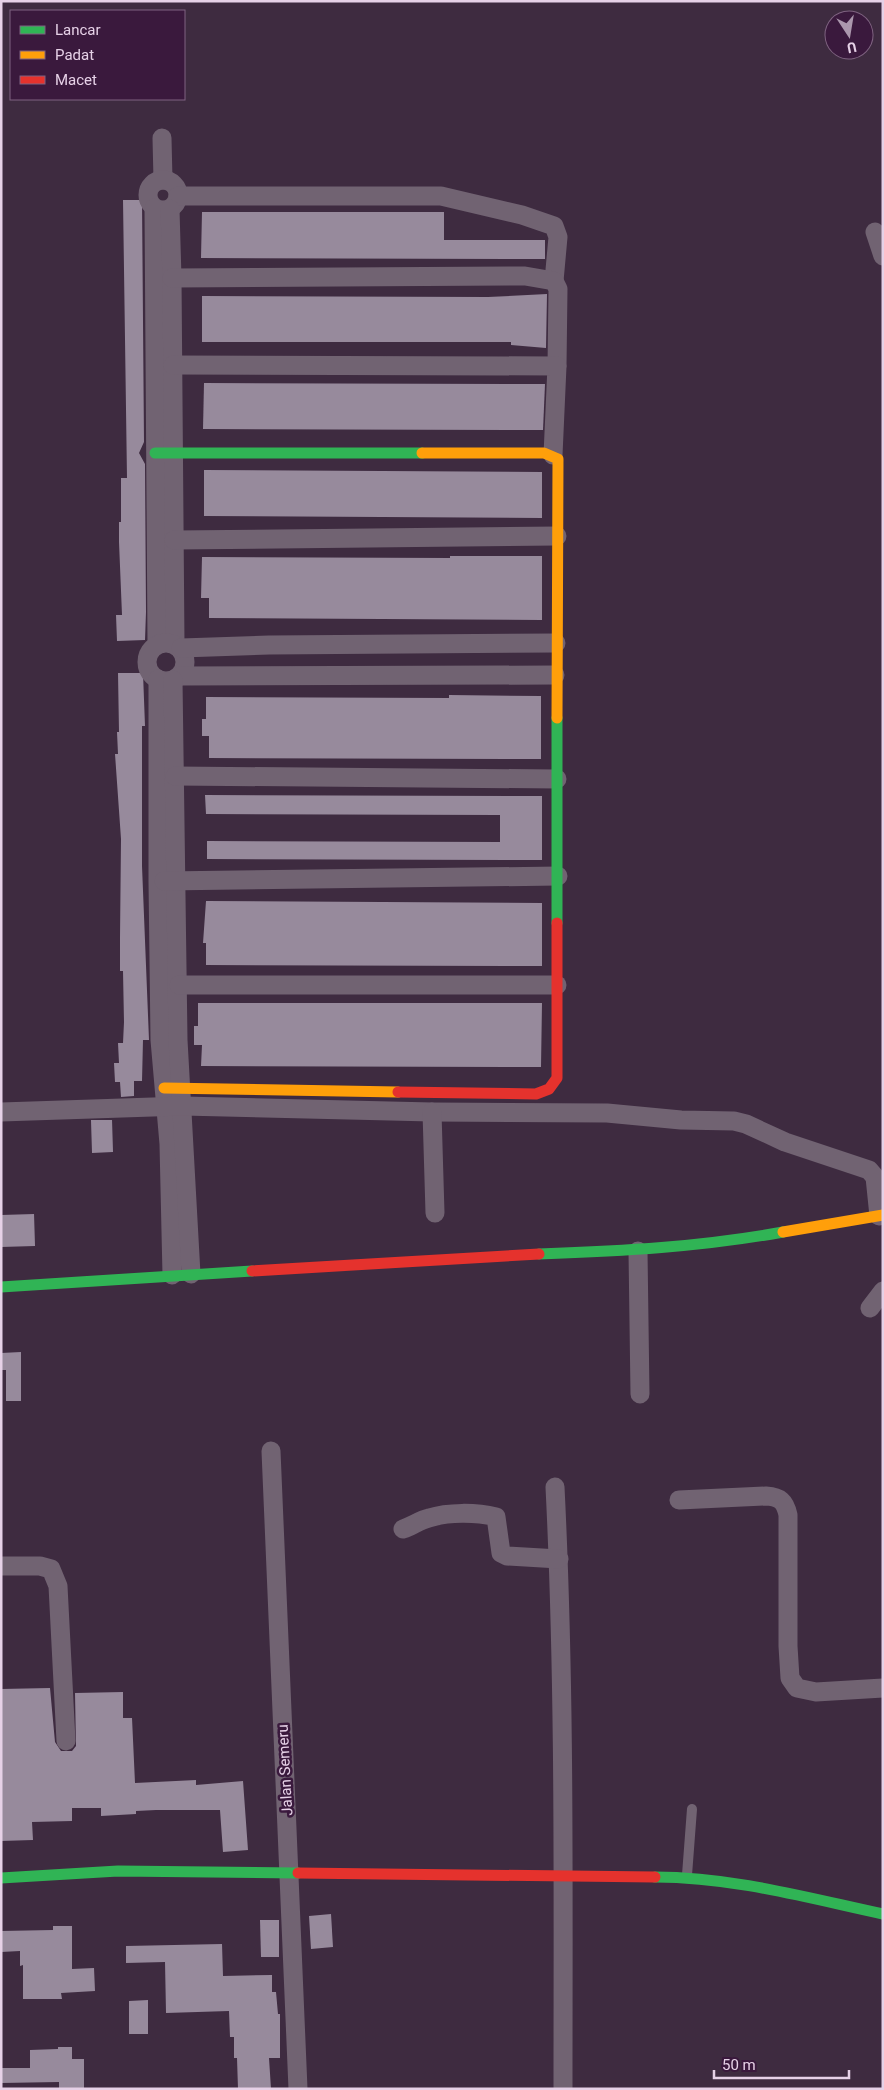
<svg xmlns="http://www.w3.org/2000/svg" width="884" height="2090" viewBox="0 0 884 2090" font-family="Roboto,sans-serif">
	<style>
		.building { fill: #978a9c }
		.lines { fill: none; stroke-linecap: round; stroke-linejoin: round }
		.lane { stroke: #716372; stroke-width: 10 }
		.street { stroke: #716372; stroke-width: 19 }
		.fast { stroke: #30b455; stroke-width: 11 }
		.slow { stroke: #ff9f0a; stroke-width: 11 }
		.jam { stroke: #e5322d; stroke-width: 11 }
		.labels { text-anchor: middle; dominant-baseline: central; stroke-width: 5; stroke-linejoin: round; paint-order: stroke }
		.street-label { font-size: 15px; fill: #e6d1e7; stroke: #3a193d }
	</style>
	<rect width="100%" height="100%" fill="#3e2b40"/>
	<g class="building">
		<polygon points="123,200 142,200 144,442 139,453 145,464 146,612 145,640 117,641 116,615 122,615 119,542 119,522 121,522 121,478 127,478"/>
		<polygon points="202,212 444,212 444,240 545,240 545,259 201,258"/>
		<polygon points="547,294 546,348 511,345 511,342 202,342 202,296 488,297"/>
		<polygon points="204,383 545,384 543,430 203,429"/>
		<polygon points="204,470 542,472 542,518 204,516"/>
		<polygon points="450,556 542,556 542,620 209,618 209,598 201,598 202,557 450,558"/>
		<polygon points="118,673 143,673 145,726 142,726 142,866 149,1040 143,1040 142,1081 134,1081 134,1096 121,1097 120,1082 115,1082 114,1063 119,1063 118,1043 123,1043 124,1022 123,971 120,971 120,937 121,839 115,754 118,754 117,732 119,732"/>
		<polygon points="449,695 541,696 541,759 209,758 209,736 202,736 202,719 206,719 206,697 449,698"/>
		<polygon points="205,795 542,796 542,860 207,859 207,841 500,842 500,815 206,814"/>
		<polygon points="206,901 542,903 542,966 206,965 206,943 203,943"/>
		<polygon points="198,1003 542,1003 541,1067 201,1066 202,1045 194,1045 194,1026 198,1026"/>
		<polygon points="91,1120 112,1120 113,1152 92,1153"/>
		<polygon points="34,1214 35,1246 1,1247 1,1215"/>
		<polygon points="21,1352 21,1401 6,1401 6,1370 1,1370 1,1353"/>
		<polygon points="50,1688 55,1742 61,1751 72,1751 76,1746 75,1693 123,1692 123,1718 132,1718 135,1783 196,1780 196,1785 243,1781 248,1850 223,1852 220,1810 156,1810 136,1811 136,1814 101,1816 101,1808 72,1808 72,1821 32,1822 33,1840 1,1841 1,1689"/>
		<polygon points="331,1914 333,1947 311,1949 309,1916"/>
		<polygon points="260,1920 279,1920 279,1957 261,1957"/>
		<polygon points="53,1926 72,1926 72,1969 94,1968 95,1991 61,1993 62,1999 23,1999 23,1965 20,1966 20,1951 1,1952 1,1931 53,1930"/>
		<polygon points="222,1944 223,1976 272,1975 272,1992 276,1992 278,2014 280,2014 280,2058 269,2058 271,2089 238,2089 237,2058 234,2058 234,2037 230,2037 229,2011 166,2013 165,1962 126,1963 126,1946"/>
		<polygon points="148,2000 148,2034 129,2034 129,2001"/>
		<polygon points="58,2047 72,2047 72,2059 84,2059 84,2089 59,2089 59,2082 1,2083 1,2068 30,2068 30,2050 58,2049"/>
	</g>
	<g class="lines">
		<polyline class="lane" points="687,1875 692,1809"/>
		<g class="street">
			<polyline points="162,138 163,180"/>
			<circle cx="163" cy="195" r="15"/>
			<polyline points="178,196 441,196 522,215 554,226 558,237 554,281"/>
			<polyline points="154,208 157,644"/>
			<polyline points="170,209 172,278 175,644"/>
			<polyline points="875,232 883,256"/>
			<polyline points="172,278 525,276 554,281 558,289 557,366"/>
			<polyline points="173,365 557,366 553,455"/>
			<polyline points="174,540 557,536"/>
			<circle cx="166" cy="662" r="19"/>
			<polyline points="181,648 269,645 556,643"/>
			<polyline points="180,676 555,675"/>
			<polyline points="158,679 158,881 160,1040 169,1144 172,1275"/>
			<polyline points="173,680 178,1040 191,1274"/>
			<polyline points="175,776 557,779"/>
			<polyline points="164,881 558,876"/>
			<polyline points="179,985 557,985"/>
			<polyline points="1,1112 183,1106 432,1112 607,1113 681,1120 734,1121 746,1124 785,1142 869,1170 875,1177 879,1216"/>
			<polyline points="432,1112 435,1213"/>
			<polyline points="638,1251 640,1394"/>
			<polyline points="870,1308 883,1291"/>
			<polyline points="271,1451 298,2089"/>
			<path d="M555 1487C565 1687 563 1888 563 2089"/>
			<path d="M679 1500 766 1496C780 1497 785 1501 788 1515V1646L790 1678 797 1688 816 1692 883 1688"/>
			<path d="M403 1529C412 1526 420 1520 429 1518 448 1512 476 1512 496 1517L501 1553 507 1556 559 1559"/>
			<polyline points="1,1566 40,1566 51,1569 58,1586 66,1741"/>
		</g>
		<g class="fast">
			<polyline points="155,453 422,453"/>
			<polyline points="557,718 557,923"/>
			<path d="M539 1254C623 1251 700 1247 783 1232"/>
			<polyline points="1,1287 252,1271"/>
			<path d="M655 1877C733 1877 808 1898 883 1914"/>
			<polyline points="1,1878 118,1871 298,1873"/>
		</g>
		<g class="slow">
			<polyline points="422,453 544,453 558,459 557,718"/>
			<polyline points="164,1088 398,1092"/>
			<polyline points="783,1232 883,1215"/>
		</g>
		<g class="jam">
			<polyline points="398,1092 536,1094 549,1089 557,1078 557,923"/>
			<polyline points="252,1271 539,1254"/>
			<polyline points="298,1873 655,1877"/>
		</g>
	</g>
	<g class="labels">
		<g class="street-label">
			<text transform="translate(285 1770) rotate(-93)">Jalan Semeru</text>
		</g>
	</g>
	<rect width="884" height="2090" fill="none" stroke="#e6d1e7" stroke-width="5"/>
	<rect x="10" y="10" width="175" height="90" fill="#3a193d" stroke="#7f6381"/>
	<rect x="20" y="26" width="25" height="8" fill="#30b455" stroke="#7f6381"/>
	<text x="55" y="35" font-size="15" fill="#e6d1e7">Lancar</text>
	<rect x="20" y="51" width="25" height="8" fill="#ff9f0a" stroke="#7f6381"/>
	<text x="55" y="60" font-size="15" fill="#e6d1e7">Padat</text>
	<rect x="20" y="76" width="25" height="8" fill="#e5322d" stroke="#7f6381"/>
	<text x="55" y="85" font-size="15" fill="#e6d1e7">Macet</text>
	<g transform="translate(849 35) rotate(168)"><circle r="24" fill="#3a193d" stroke="#7f6381"/>
	<path d="M0-4L9 19L0 12L-9 19Z" fill="#ab97ad"/>
	<text y="-8" font-size="14" font-weight="bold" text-anchor="middle" fill="#e6d1e7">U</text>
	</g>
	<path d="M714 2070v8h135v-8" fill="none" stroke="#e6d1e7" stroke-width="2.5"/>
	<text x="722" y="2070" font-size="15" fill="#e6d1e7" stroke="#3a193d" stroke-width="4" paint-order="stroke">50 m</text>
</svg>
